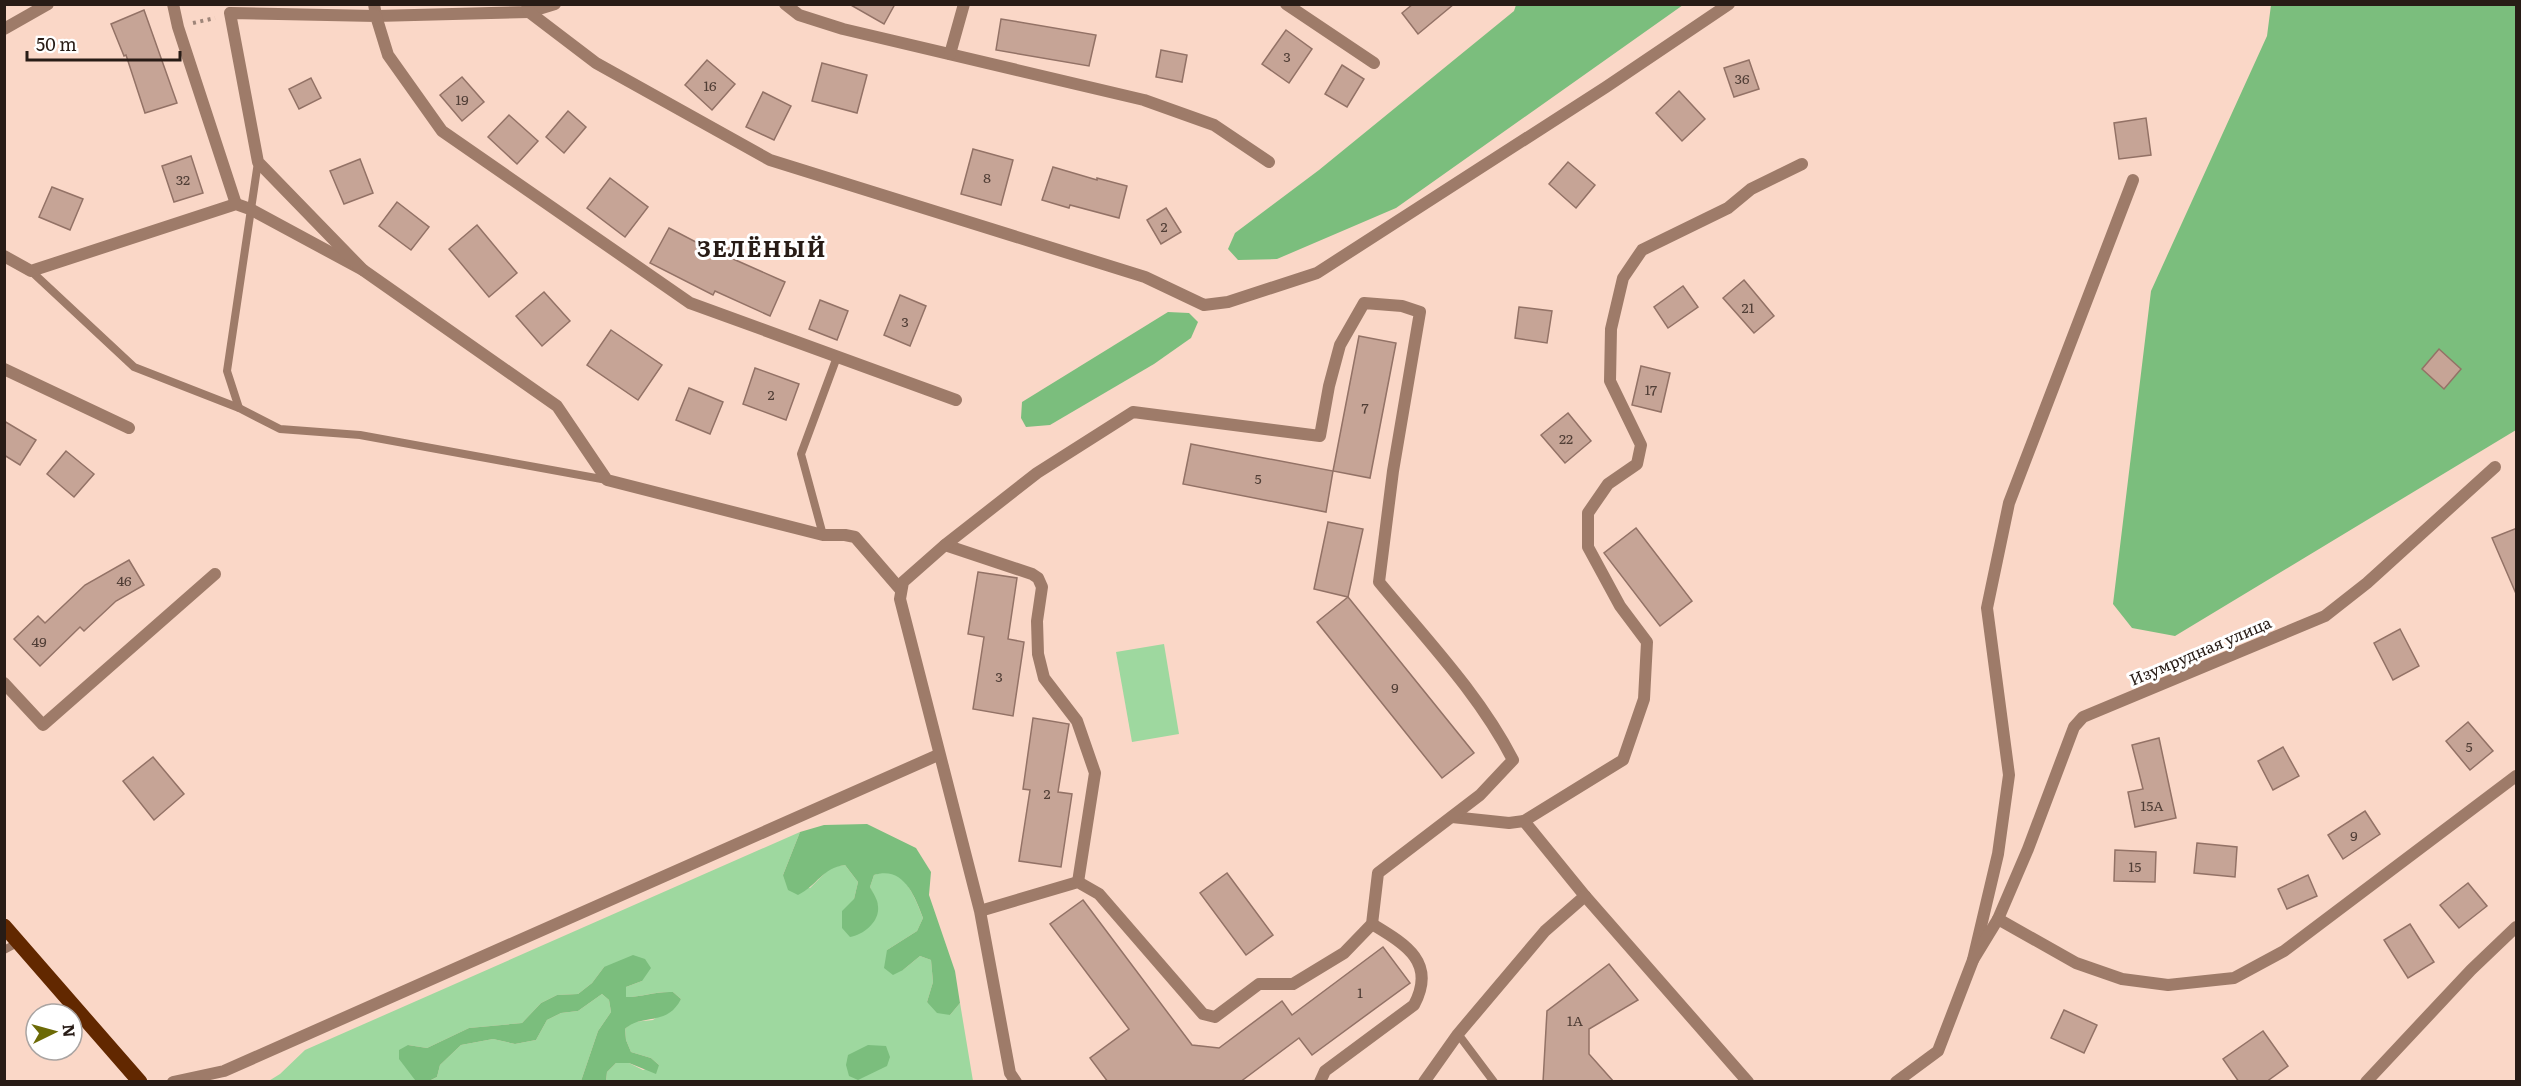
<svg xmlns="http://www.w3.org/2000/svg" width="2521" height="1086" viewBox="0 0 2521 1086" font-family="Literata,serif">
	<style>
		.green { fill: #9ed89f }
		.forest { fill: #7bbe7d }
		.building { fill: #c6a496; stroke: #937266; stroke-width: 1.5 }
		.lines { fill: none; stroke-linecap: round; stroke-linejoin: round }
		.path { stroke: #9e8579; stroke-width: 4; stroke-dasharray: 3 4.5; stroke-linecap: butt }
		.service { stroke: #9e7b69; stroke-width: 8 }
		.minor { stroke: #9e7b69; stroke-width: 12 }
		.primary { stroke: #622800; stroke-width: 15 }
		.labels { text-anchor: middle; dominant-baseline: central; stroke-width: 6; stroke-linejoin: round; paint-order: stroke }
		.number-label { font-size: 14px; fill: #503e36 }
		.street-label { font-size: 16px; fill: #281c16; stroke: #fff }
		.district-label { font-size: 22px; font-weight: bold; letter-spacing: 1.5px; fill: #281c16; stroke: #fff }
	</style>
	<rect width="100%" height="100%" fill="#fad7c7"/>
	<g class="green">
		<polygon points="1164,644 1179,734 1132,742 1116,652"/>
		<path d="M800 832 783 875 810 888 831 867 845 865 858 882 854 899 878 906 870 887 874 875C879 874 884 871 889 872 907 874 917 903 923 918L917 931 887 950 903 970 920 956 931 960 933 982 927 1002 950 1015 960 1003 973 1081H606L607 1072 616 1063H629L643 1070 659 1065 651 1058 631 1052 626 1040 625 1029 633 1022 653 1020 681 999 673 992C656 991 642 997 626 997V987L642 981 604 967 592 983 578 994 557 995 541 1003 522 1023 469 1028 427 1048 408 1045 415 1080 429 1081 267 1082 280 1074 305 1050Z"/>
		<polygon points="602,994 609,1000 611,1012 598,1031 581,1081 429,1081 437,1077 440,1065 461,1045 493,1039 515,1044 536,1040 547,1020 561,1013 578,1011"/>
	</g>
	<g class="forest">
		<polygon points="1516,5 1683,5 1396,208 1277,259 1238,260 1228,249 1235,233 1319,170 1514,11"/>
		<polygon points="2271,5 2516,5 2516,430 2175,636 2132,628 2113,604 2151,291 2267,36"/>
		<polygon points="1168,312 1189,313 1198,322 1191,338 1154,364 1050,425 1026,427 1021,418 1022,402"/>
		<path d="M867 824 916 848 931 872 929 895 955 971 960 1003 950 1015 937 1013 927 1002 933 982 931 960 920 956 903 970 893 975 884 968 887 950 917 931 923 918C914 894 903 866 874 875L870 887C873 893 878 900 878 906 880 922 863 935 850 937L842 928V911L854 899 858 882 845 865C822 868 818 885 798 895L788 890 783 875 800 832 824 825Z"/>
		<path d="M633 955 645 959 651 968 642 981 626 987V997C642 997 657 991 673 992L681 999C667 1027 642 1013 625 1029L626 1040 631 1052 651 1058 659 1065 656 1074 629 1063H616L607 1072 606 1081H581L598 1031 611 1012 609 1000 602 994 578 1011 561 1013 547 1020 536 1040 515 1044 493 1039 461 1045 440 1065 437 1077 429 1081 415 1080 399 1059V1050L408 1045 427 1048 469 1028 522 1023 541 1003 557 995 578 994 592 983 604 967Z"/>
		<polygon points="868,1045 886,1046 890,1057 887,1066 858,1080 849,1076 846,1065 848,1055"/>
	</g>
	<g class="building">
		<polygon points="849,4 895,4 884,24"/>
		<polygon points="1413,4 1454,4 1418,34 1402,13"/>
		<polygon points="144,10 177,103 145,113 126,55 124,56 111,24"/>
		<polygon points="1001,19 1096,35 1089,66 996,50"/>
		<polygon points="1286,30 1312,49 1289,83 1262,64"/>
		<polygon points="1161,50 1187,55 1182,82 1156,77"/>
		<polygon points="707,60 735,84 712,110 685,85"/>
		<polygon points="1749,60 1759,89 1734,97 1724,68"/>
		<polygon points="822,63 867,75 857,113 812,101"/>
		<polygon points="1342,65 1364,79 1347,107 1325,94"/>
		<polygon points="462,77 484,102 462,121 440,95"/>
		<polygon points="311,78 321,98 299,109 289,89"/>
		<polygon points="1679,91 1705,119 1682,141 1656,113"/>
		<polygon points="763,92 791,106 774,140 746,127"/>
		<polygon points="568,111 586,127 564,153 546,137"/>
		<polygon points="509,115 538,141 517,164 488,137"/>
		<polygon points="2146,118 2151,155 2119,159 2114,123"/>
		<polygon points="973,149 1013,160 1001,205 961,194"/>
		<polygon points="191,156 203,193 174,202 162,166"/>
		<polygon points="360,159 373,193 344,204 330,171"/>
		<polygon points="1568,162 1595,185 1576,208 1549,184"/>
		<polygon points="1053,167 1097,180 1097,178 1127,186 1119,218 1070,205 1069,208 1042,200"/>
		<polygon points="610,178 648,207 625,237 587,208"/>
		<polygon points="52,187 83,199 70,230 39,217"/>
		<polygon points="397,202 429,227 411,250 379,226"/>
		<polygon points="1166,208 1181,232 1161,244 1147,220"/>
		<polygon points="477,225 517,273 489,297 449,249"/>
		<polygon points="669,228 713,251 717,243 734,250 731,258 785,282 770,316 715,291 713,295 650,263"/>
		<polygon points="1744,280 1774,316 1754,333 1723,298"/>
		<polygon points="1683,286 1698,307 1668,328 1654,307"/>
		<polygon points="544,292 570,321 542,346 516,316"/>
		<polygon points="900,295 926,306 910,346 884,335"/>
		<polygon points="820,300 848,311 837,340 809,329"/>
		<polygon points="1519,307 1552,311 1547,343 1515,338"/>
		<polygon points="611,330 662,365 638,400 587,365"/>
		<polygon points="1359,336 1396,343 1370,478 1333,471"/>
		<polygon points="2439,349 2461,369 2444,389 2422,369"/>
		<polygon points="1641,366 1670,373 1661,412 1632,405"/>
		<polygon points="755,368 799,384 786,420 743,404"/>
		<polygon points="689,388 723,402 710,434 676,420"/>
		<polygon points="1568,413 1591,441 1565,463 1541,435"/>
		<polygon points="4,421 36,440 20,465 4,455"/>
		<polygon points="1191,444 1333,471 1326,512 1183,484"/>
		<polygon points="66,451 94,474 74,497 47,474"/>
		<polygon points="1328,522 1363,529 1348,597 1314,589"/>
		<polygon points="1636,528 1692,601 1660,626 1604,553"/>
		<polygon points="2517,528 2517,596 2492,538"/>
		<polygon points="129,560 144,585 116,601 84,631 80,627 40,666 14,639 38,616 45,623 85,585"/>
		<polygon points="978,572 1017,578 1008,639 1024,642 1013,716 973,709 984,637 968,634"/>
		<polygon points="1348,597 1474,753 1442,778 1317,622"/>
		<polygon points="2400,629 2419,666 2393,680 2374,643"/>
		<polygon points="1033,718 1069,724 1058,792 1072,794 1061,867 1019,861 1030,790 1023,789"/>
		<polygon points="2468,722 2493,751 2470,770 2446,741"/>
		<polygon points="2159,738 2176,818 2135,827 2128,792 2143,789 2132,745"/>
		<polygon points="2283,747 2299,776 2273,790 2258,761"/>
		<polygon points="153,757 184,794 154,820 123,781"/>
		<polygon points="2365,811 2380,834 2343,859 2328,835"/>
		<polygon points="2197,843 2237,847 2235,877 2194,873"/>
		<polygon points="2115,850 2156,852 2155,882 2114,881"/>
		<polygon points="1227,873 1273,935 1246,955 1200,893"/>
		<polygon points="2308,875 2317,896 2287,909 2278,889"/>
		<polygon points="2468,883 2487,906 2459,928 2440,905"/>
		<polygon points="1083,900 1192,1045 1219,1048 1282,1001 1292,1015 1383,947 1410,983 1312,1055 1299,1038 1240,1082 1108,1082 1090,1058 1129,1029 1050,924"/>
		<polygon points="2410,924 2434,962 2408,978 2384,940"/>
		<polygon points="1609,964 1638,1000 1589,1029 1589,1054 1614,1082 1543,1082 1547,1011"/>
		<polygon points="2064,1010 2097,1025 2084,1053 2051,1038"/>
		<polygon points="2263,1031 2288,1066 2266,1082 2239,1082 2223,1059"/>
	</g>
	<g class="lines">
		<polyline class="path" points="193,23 215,18"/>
		<g class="service">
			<polyline points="31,271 134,367 239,408 280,429 360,435 607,480"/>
			<polyline points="239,408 227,371 258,162"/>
			<polyline points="823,535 801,454 837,357"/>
			<polyline points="4,950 19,942"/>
			<polyline points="1458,1034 1494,1082"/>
		</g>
		<g class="minor">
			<polyline points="173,4 178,27 236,204"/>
			<polyline points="374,4 376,16 529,12 555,4"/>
			<polyline points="527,4 529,12 596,63 770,160 1145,277 1204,305 1228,302 1317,273 1606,87 1729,4"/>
			<polyline points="785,4 799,15 843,29 1144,100 1214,125 1269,162"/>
			<polyline points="1286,4 1374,63"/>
			<polyline points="4,29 48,4"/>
			<polyline points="950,54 964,4"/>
			<polyline points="4,256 31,271 236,204 250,209 363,270 557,406 607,480 823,535 845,535 855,537 900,589"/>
			<polyline points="363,270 258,162 230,13 376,16 388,55 442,131 690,303 956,400"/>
			<polyline points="4,369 129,428"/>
			<polyline points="945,545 1032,574 1038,578 1042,587 1037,621 1038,654 1044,678 1077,721 1095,773 1078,882"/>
			<polyline points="4,683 43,725 215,574"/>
			<polyline points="1452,817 1509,823 1524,821 1623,760 1644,699 1647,642 1620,606 1588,547 1588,513 1608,484 1637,464 1641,445 1610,381 1611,329 1623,278 1642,250 1728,208 1751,189 1802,164"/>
			<polyline points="1524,821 1585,896 1748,1082"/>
			<path d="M980 911 1078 882 1099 894 1203 1014 1215 1017 1259 984H1293L1344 953 1372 924 1378 873 1480 795 1513 760C1479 694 1426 639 1379 582L1393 471 1420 312 1402 306 1364 303 1340 345 1329 386 1320 436 1133 412 1037 473 945 545 903 582 900 599 980 911 1010 1073 1016 1082"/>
			<polyline points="1998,919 2028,849 2074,727 2083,717 2325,616 2367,583 2495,467"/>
			<polyline points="1973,960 1998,854 2009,775 1987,608 2009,503 2133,180"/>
			<polyline points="173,1082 224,1071 938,755"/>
			<path d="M1320 1082 1325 1071 1414 1005C1437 962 1405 944 1372 924"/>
			<polyline points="1424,1082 1458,1034 1545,931 1585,896"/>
			<polyline points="1896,1082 1938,1051 1973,960 1998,919 2076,963 2122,979 2168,985 2234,978 2284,951 2516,776"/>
			<polyline points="2366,1082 2471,970 2516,927"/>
		</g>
		<polyline class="primary" points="4,926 140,1082"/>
	</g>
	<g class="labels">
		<g class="number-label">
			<text x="1287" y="56">3</text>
			<text x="1742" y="78">36</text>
			<text x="710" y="85">16</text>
			<text x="462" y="99">19</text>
			<text x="987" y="177">8</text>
			<text x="183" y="179">32</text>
			<text x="1164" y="226">2</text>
			<text x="1748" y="307">21</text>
			<text x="905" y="321">3</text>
			<text x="1651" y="389">17</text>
			<text x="771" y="394">2</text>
			<text x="1365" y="407">7</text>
			<text x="1566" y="438">22</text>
			<text x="1258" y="478">5</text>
			<text x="124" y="580">46</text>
			<text x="39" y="641">49</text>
			<text x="999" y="676">3</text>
			<text x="1395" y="687">9</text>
			<text x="2469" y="746">5</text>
			<text x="1047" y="793">2</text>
			<text x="2152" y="805">15А</text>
			<text x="2354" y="835">9</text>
			<text x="2135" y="866">15</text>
			<text x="1360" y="992">1</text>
			<text x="1575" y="1020">1А</text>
		</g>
		<g class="street-label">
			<text transform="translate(2200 650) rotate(-23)">Изумрудная улица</text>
		</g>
		<g class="district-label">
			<text x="762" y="247">ЗЕЛЁНЫЙ</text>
		</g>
	</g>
	<rect width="2521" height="1086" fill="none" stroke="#281c16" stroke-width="12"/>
	<g transform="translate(54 1032) rotate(85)"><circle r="28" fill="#ffffff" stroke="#a9a4a2" stroke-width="1.5"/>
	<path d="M0-4.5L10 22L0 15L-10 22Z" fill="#6c6a06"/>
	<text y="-9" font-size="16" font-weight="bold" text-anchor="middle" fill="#281c16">N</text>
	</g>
	<path d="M27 51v9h153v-9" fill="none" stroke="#281c16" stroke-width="3"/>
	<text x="36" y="51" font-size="18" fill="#281c16" stroke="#ffffff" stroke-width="4.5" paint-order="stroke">50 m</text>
</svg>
